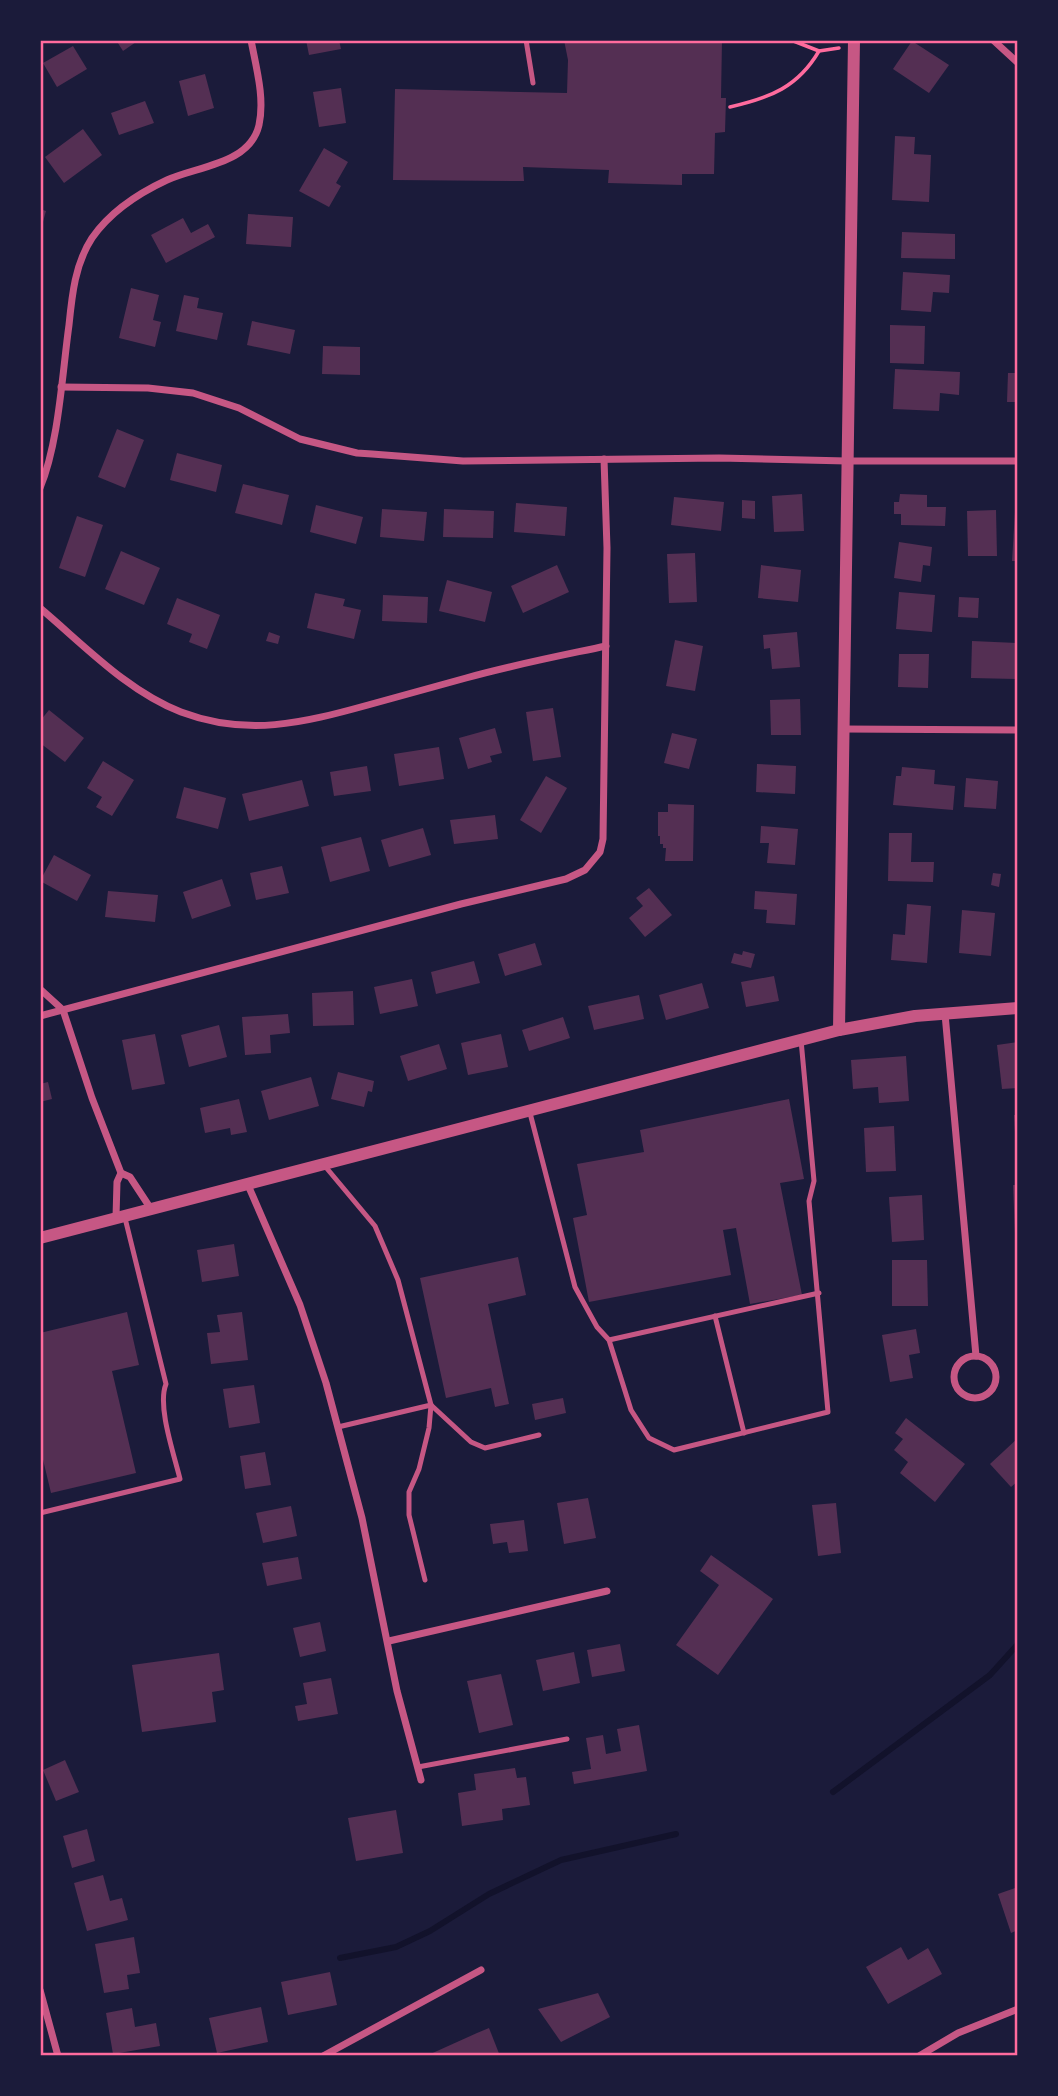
<svg xmlns="http://www.w3.org/2000/svg" width="1058" height="2096" viewBox="0 0 1058 2096" font-family="Lato,sans-serif">
	<style>
		.lines { fill: none; stroke-linecap: round; stroke-linejoin: round }
		.stream { stroke: #12122b; stroke-width: 6 }
		.building { fill: #542f53 }
		.path { stroke: #ff6b9d; stroke-width: 3.5 }
		.service { stroke: #c65784; stroke-width: 5 }
		.minor { stroke: #c65784; stroke-width: 7 }
		.tertiary { stroke: #c65784; stroke-width: 12 }
		.neatline { fill: none; stroke: #ff6b9d; stroke-width: 2.5 }
	</style>
	<rect width="100%" height="100%" fill="#1b1b3a"/>
	<g class="lines">
		<g class="stream">
			<polyline points="833,1792 990,1675 1018,1644"/>
			<polyline points="340,1958 396,1947 430,1931 489,1894 561,1860 676,1834"/>
		</g>
	</g>
	<g class="building">
		<polygon points="116,40 139,40 123,51"/>
		<polygon points="306,40 339,40 341,49 309,55"/>
		<polygon points="564,40 722,40 721,98 726,98 725,132 715,133 714,174 682,174 682,185 608,183 609,170 523,167 524,181 393,180 395,89 567,93 568,60"/>
		<polygon points="912,41 949,65 929,93 893,69"/>
		<polygon points="73,46 87,69 57,87 43,63"/>
		<polygon points="205,74 214,108 188,116 179,81"/>
		<polygon points="341,88 346,123 319,127 313,92"/>
		<polygon points="145,101 154,123 119,135 111,113"/>
		<polygon points="83,129 102,155 64,183 45,157"/>
		<polygon points="895,136 915,137 914,154 931,155 929,202 892,200"/>
		<polygon points="324,148 348,162 336,183 341,186 329,207 299,191"/>
		<polygon points="40,209 46,211 41,229 40,229"/>
		<polygon points="248,214 293,217 291,247 246,244"/>
		<polygon points="183,218 191,233 208,224 215,237 166,263 151,235"/>
		<polygon points="902,232 955,234 955,259 901,258"/>
		<polygon points="903,272 950,275 949,293 933,292 931,312 901,310"/>
		<polygon points="131,288 159,295 153,320 161,322 155,347 119,338"/>
		<polygon points="184,295 199,298 197,308 223,313 217,340 176,331"/>
		<polygon points="252,321 295,330 290,354 247,345"/>
		<polygon points="890,325 925,326 924,364 890,363"/>
		<polygon points="323,346 360,347 360,375 322,374"/>
		<polygon points="895,369 960,372 959,395 940,393 939,411 893,409"/>
		<polygon points="1008,373 1018,373 1018,402 1007,402"/>
		<polygon points="117,429 144,440 125,488 98,477"/>
		<polygon points="177,453 222,465 216,492 170,480"/>
		<polygon points="243,484 289,495 282,525 235,513"/>
		<polygon points="802,494 804,531 774,532 772,496"/>
		<polygon points="900,494 927,495 927,507 946,507 945,526 901,525 901,514 894,514 894,502 899,502"/>
		<polygon points="674,497 724,502 721,531 671,525"/>
		<polygon points="742,500 755,501 755,519 742,518"/>
		<polygon points="516,503 567,507 565,536 514,532"/>
		<polygon points="316,505 363,517 356,544 310,532"/>
		<polygon points="382,509 427,512 424,541 380,537"/>
		<polygon points="444,509 494,511 493,538 443,537"/>
		<polygon points="996,510 997,556 968,556 967,511"/>
		<polygon points="1015,512 1018,512 1018,561 1012,561"/>
		<polygon points="77,516 103,525 85,577 59,568"/>
		<polygon points="899,542 932,547 930,566 923,565 921,582 894,578"/>
		<polygon points="121,551 160,568 144,605 105,589"/>
		<polygon points="695,553 697,602 669,603 667,554"/>
		<polygon points="557,565 569,592 523,613 511,586"/>
		<polygon points="761,565 801,570 798,602 758,598"/>
		<polygon points="447,580 492,592 485,622 439,611"/>
		<polygon points="899,592 935,595 932,632 896,629"/>
		<polygon points="315,593 345,599 343,606 361,610 354,639 307,628"/>
		<polygon points="383,595 428,597 427,623 382,621"/>
		<polygon points="959,597 979,598 978,618 958,617"/>
		<polygon points="177,598 220,615 207,649 189,642 192,634 167,624"/>
		<polygon points="269,632 280,636 278,644 266,641"/>
		<polygon points="797,632 800,667 772,669 770,648 764,649 763,635"/>
		<polygon points="675,640 703,646 695,691 666,686"/>
		<polygon points="972,641 1017,643 1016,679 971,678"/>
		<polygon points="899,654 929,654 928,688 898,687"/>
		<polygon points="800,699 801,735 771,735 770,700"/>
		<polygon points="553,708 561,757 533,761 526,712"/>
		<polygon points="49,710 84,738 65,762 40,743 40,721"/>
		<polygon points="495,728 502,753 490,756 492,762 468,769 459,738"/>
		<polygon points="672,733 697,739 689,769 664,763"/>
		<polygon points="439,747 444,779 399,786 394,754"/>
		<polygon points="103,761 134,780 112,816 96,807 102,797 87,788"/>
		<polygon points="757,764 796,766 795,794 756,792"/>
		<polygon points="367,766 371,791 334,796 330,772"/>
		<polygon points="902,767 935,770 934,784 955,786 953,810 893,805 896,776 901,776"/>
		<polygon points="546,776 567,788 541,833 520,820"/>
		<polygon points="966,778 998,781 996,809 964,807"/>
		<polygon points="302,780 309,806 249,821 242,794"/>
		<polygon points="184,787 226,798 218,829 176,818"/>
		<polygon points="668,804 694,805 693,861 665,861 666,848 663,848 663,844 660,844 660,836 658,836 658,812 668,812"/>
		<polygon points="495,815 498,839 454,844 450,820"/>
		<polygon points="761,826 798,829 795,865 767,863 769,843 760,843"/>
		<polygon points="423,828 431,855 389,867 381,840"/>
		<polygon points="889,833 912,833 911,862 934,862 933,882 888,881"/>
		<polygon points="361,837 370,871 330,882 321,847"/>
		<polygon points="54,855 91,875 77,901 40,881"/>
		<polygon points="282,866 289,893 256,900 250,873"/>
		<polygon points="993,873 1001,874 999,887 991,885"/>
		<polygon points="222,879 231,906 192,919 183,892"/>
		<polygon points="649,888 672,915 645,937 629,918 643,906 636,898"/>
		<polygon points="108,891 158,895 155,922 105,917"/>
		<polygon points="755,891 797,894 795,925 766,923 767,910 754,909"/>
		<polygon points="907,904 931,906 927,963 891,960 893,934 905,935"/>
		<polygon points="962,910 995,913 991,956 959,953"/>
		<polygon points="535,943 542,965 505,976 498,954"/>
		<polygon points="743,951 755,954 751,968 731,963 734,953 742,955"/>
		<polygon points="474,961 480,983 436,994 431,972"/>
		<polygon points="774,976 779,1001 746,1007 741,982"/>
		<polygon points="412,979 418,1006 380,1014 374,987"/>
		<polygon points="702,983 709,1008 666,1020 659,995"/>
		<polygon points="353,991 354,1025 313,1026 312,993"/>
		<polygon points="639,995 644,1019 594,1030 588,1006"/>
		<polygon points="288,1014 290,1033 270,1035 271,1053 245,1055 242,1017"/>
		<polygon points="563,1017 570,1038 529,1051 522,1030"/>
		<polygon points="219,1025 227,1057 189,1067 181,1035"/>
		<polygon points="155,1034 165,1084 132,1090 122,1040"/>
		<polygon points="501,1034 508,1067 468,1075 461,1043"/>
		<polygon points="1018,1042 1018,1088 1002,1089 997,1045"/>
		<polygon points="439,1044 447,1069 408,1081 400,1056"/>
		<polygon points="906,1056 909,1101 879,1103 878,1087 853,1089 851,1060"/>
		<polygon points="338,1072 374,1081 372,1092 368,1091 364,1107 331,1099"/>
		<polygon points="311,1077 319,1106 269,1120 261,1091"/>
		<polygon points="48,1082 52,1099 40,1102 40,1084"/>
		<polygon points="239,1099 247,1132 231,1135 230,1128 205,1133 200,1108"/>
		<polygon points="789,1099 804,1179 780,1183 802,1295 750,1304 736,1228 723,1230 731,1275 589,1302 573,1218 587,1215 577,1164 644,1152 640,1130"/>
		<polygon points="1014,1115 1018,1115 1018,1149 1016,1149"/>
		<polygon points="894,1126 896,1171 866,1172 864,1128"/>
		<polygon points="1013,1185 1018,1185 1018,1233 1015,1233"/>
		<polygon points="922,1195 924,1240 892,1242 889,1197"/>
		<polygon points="234,1244 239,1276 202,1282 197,1250"/>
		<polygon points="518,1257 526,1295 488,1304 509,1404 495,1407 491,1388 446,1398 420,1278"/>
		<polygon points="892,1260 927,1260 928,1306 892,1306"/>
		<polygon points="127,1312 139,1365 112,1371 136,1473 51,1493 40,1447 40,1333"/>
		<polygon points="242,1312 248,1360 211,1364 207,1333 220,1332 217,1315"/>
		<polygon points="916,1329 920,1353 909,1355 913,1378 890,1382 882,1335"/>
		<polygon points="254,1385 260,1423 229,1428 223,1389"/>
		<polygon points="563,1398 566,1413 535,1420 532,1404"/>
		<polygon points="906,1418 965,1464 935,1502 900,1473 908,1462 894,1450 903,1439 895,1433"/>
		<polygon points="1018,1438 1018,1481 1011,1487 990,1464"/>
		<polygon points="265,1452 271,1485 245,1489 240,1456"/>
		<polygon points="588,1498 596,1538 564,1544 557,1503"/>
		<polygon points="836,1503 841,1553 818,1556 812,1505"/>
		<polygon points="291,1506 297,1536 263,1543 256,1513"/>
		<polygon points="524,1520 528,1551 509,1553 507,1542 493,1544 490,1524"/>
		<polygon points="711,1555 773,1599 718,1675 676,1645 719,1585 700,1571"/>
		<polygon points="298,1557 302,1579 267,1586 262,1563"/>
		<polygon points="320,1622 326,1651 300,1657 293,1628"/>
		<polygon points="620,1644 625,1671 592,1677 587,1650"/>
		<polygon points="574,1652 580,1683 543,1691 536,1660"/>
		<polygon points="219,1653 224,1690 212,1692 216,1722 142,1732 132,1665"/>
		<polygon points="501,1674 513,1725 479,1733 467,1681"/>
		<polygon points="331,1678 338,1714 298,1721 295,1706 307,1704 303,1683"/>
		<polygon points="639,1725 647,1771 574,1784 572,1772 591,1769 586,1738 603,1735 606,1754 621,1751 617,1729"/>
		<polygon points="65,1760 79,1792 56,1801 43,1770"/>
		<polygon points="515,1768 517,1778 526,1777 530,1805 502,1809 503,1820 462,1826 458,1793 476,1790 474,1774"/>
		<polygon points="396,1810 403,1853 356,1861 348,1818"/>
		<polygon points="87,1829 95,1861 72,1868 63,1836"/>
		<polygon points="103,1875 110,1901 122,1898 128,1920 87,1931 74,1883"/>
		<polygon points="1018,1887 1018,1930 1011,1933 998,1894"/>
		<polygon points="134,1937 140,1973 127,1975 129,1989 104,1993 95,1944"/>
		<polygon points="901,1947 908,1960 928,1948 942,1974 888,2004 866,1967"/>
		<polygon points="330,1972 337,2005 288,2015 281,1982"/>
		<polygon points="598,1993 610,2017 561,2042 538,2009"/>
		<polygon points="261,2007 268,2042 217,2053 209,2018"/>
		<polygon points="132,2008 135,2027 156,2023 160,2046 113,2054 106,2013"/>
		<polygon points="489,2028 500,2056 426,2056 477,2033"/>
	</g>
	<g class="lines">
		<g class="path">
			<polyline points="791,40 819,51 839,48"/>
			<path d="M730 107C770 98 798 87 819 51"/>
		</g>
		<g class="service">
			<polyline points="526,40 533,83"/>
			<polyline points="530,1113 575,1287 597,1327 609,1340 631,1410 649,1438 674,1450 828,1412 809,1201 814,1181 801,1040"/>
			<polyline points="324,1165 375,1226 398,1280 431,1405 338,1427"/>
			<polyline points="715,1316 744,1433"/>
			<polyline points="609,1340 819,1293"/>
			<polyline points="431,1405 471,1442 485,1448 539,1435"/>
			<path d="M40 1513 180 1479C174 1454 157 1406 166 1384L125 1218"/>
			<polyline points="425,1580 409,1515 409,1492 419,1469 429,1428 431,1405"/>
			<polyline points="418,1767 567,1739"/>
		</g>
		<g class="minor">
			<polyline points="993,40 1018,63"/>
			<polyline points="61,387 148,388 193,393 239,408 300,439 357,453 372,454 463,461 719,458 847,461 1018,461"/>
			<path d="M40 488C59 442 62 375 69 325 72 295 75 264 92 238 110 212 139 193 167 180 198 166 250 164 259 125 265 98 256 67 251 40"/>
			<path d="M40 608C84 645 127 691 181 712 247 737 303 723 368 705 401 696 433 687 466 678 512 665 559 656 606 646"/>
			<polyline points="843,729 1018,730"/>
			<polyline points="40,989 63,1010 92,1098 121,1173 130,1177 151,1209"/>
			<polyline points="945,1014 976,1356"/>
			<polyline points="40,1016 461,904 566,879 585,870 600,852 603,839 607,548 604,459"/>
			<polyline points="248,1185 300,1305 326,1383 362,1518 397,1691 421,1780"/>
			<polyline points="116,1217 117,1182 121,1173"/>
			<circle cx="975" cy="1377" r="21"/>
			<polyline points="389,1641 607,1591"/>
			<polyline points="40,1990 58,2056"/>
			<polyline points="323,2056 481,1970"/>
			<polyline points="919,2056 958,2033 1018,2009"/>
		</g>
		<g class="tertiary">
			<polyline points="839,1030 854,40"/>
			<polyline points="40,1238 839,1030 915,1016 1018,1008"/>
		</g>
	</g>
	<rect width="1058" height="2096" fill="none" stroke="#1b1b3a" stroke-width="84"/>
	<rect x="42" y="42" width="974" height="2012" class="neatline"/>
</svg>
